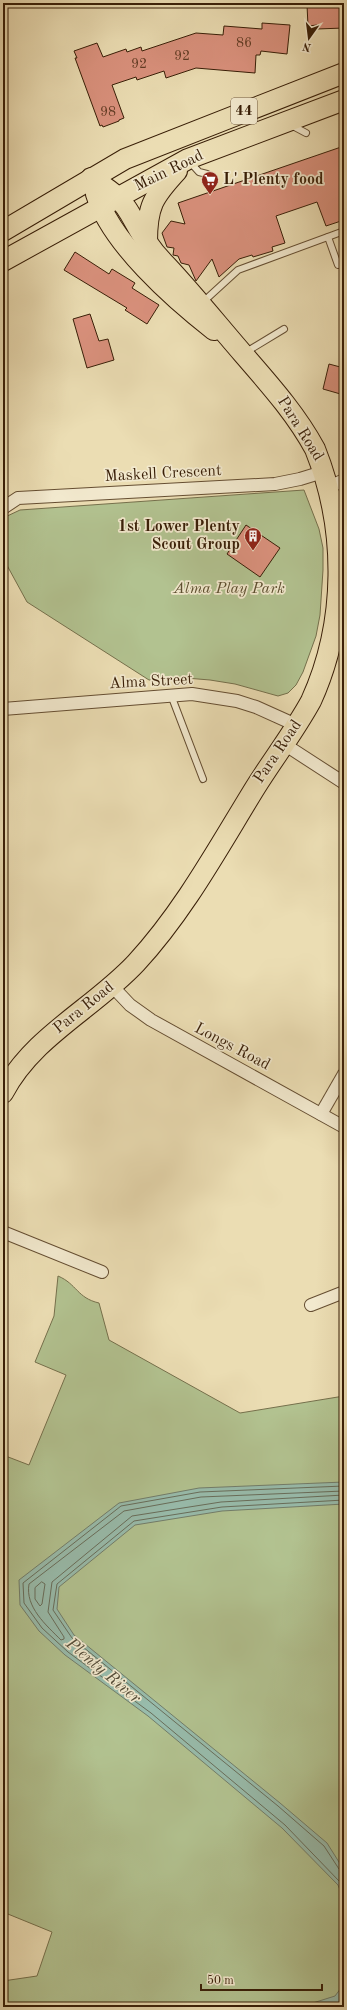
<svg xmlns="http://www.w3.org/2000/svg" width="347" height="2010" viewBox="0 0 347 2010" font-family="'Old Standard TT',serif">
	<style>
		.green { fill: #b2c290; stroke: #75704c }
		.water { fill: #98bcac; stroke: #727d6a }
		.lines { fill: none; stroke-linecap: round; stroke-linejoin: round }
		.shore { stroke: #686d5a; stroke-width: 1 }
		.building { fill: #da917d; stroke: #381e07 }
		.service-casing { stroke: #654e32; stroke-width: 8 }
		.minor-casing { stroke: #654e32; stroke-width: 14 }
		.primary-casing { stroke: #381e07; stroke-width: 22 }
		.service { stroke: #f2e9ce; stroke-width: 6 }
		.minor { stroke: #f2e9ce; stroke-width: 12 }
		.primary { stroke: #ebddb3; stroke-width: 20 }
		.labels { text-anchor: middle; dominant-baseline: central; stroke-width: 3.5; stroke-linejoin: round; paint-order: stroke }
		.number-label { font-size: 14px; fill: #603b24 }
		.shield { fill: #f2e9ce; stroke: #705b43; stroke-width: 1 }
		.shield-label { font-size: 15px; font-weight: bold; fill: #381e07 }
		.street-label { font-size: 16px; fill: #381e07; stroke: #f2e9ce }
		.poi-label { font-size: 16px; font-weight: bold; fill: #381e07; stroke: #f2e9ce; text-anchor: start }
		.park-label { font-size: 16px; font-style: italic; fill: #5d4f30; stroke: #f2e9ce }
		.water-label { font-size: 17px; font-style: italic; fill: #554d39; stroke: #f2e9ce }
	</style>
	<rect width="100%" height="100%" fill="#ebddb3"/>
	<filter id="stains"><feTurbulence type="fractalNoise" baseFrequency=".005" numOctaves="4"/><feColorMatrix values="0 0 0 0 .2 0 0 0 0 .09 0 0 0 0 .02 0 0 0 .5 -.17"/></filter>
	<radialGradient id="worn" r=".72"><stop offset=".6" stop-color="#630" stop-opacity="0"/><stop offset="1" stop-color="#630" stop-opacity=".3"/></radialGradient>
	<g class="green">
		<polygon points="304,490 319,529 323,548 323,570 320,615 316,636 303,672 296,685 288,693 278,696 235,684 210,680 186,678 149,680 27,602 3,558 3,518 20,510"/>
		<path d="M58 1276C77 1284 77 1298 99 1303L109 1340 240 1413 344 1396V2007H3V1981L37 1976 52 1932 3 1912V1455L29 1465 66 1375 35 1362 54 1316Z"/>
	</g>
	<g class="water">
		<polygon points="344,1482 344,1504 222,1511 135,1525 59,1587 57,1609 74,1635 280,1803 327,1843 344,1870 344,1900 338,1885 282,1828 148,1716 65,1655 39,1631 20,1605 19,1580 119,1503 199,1488"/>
		<polygon points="344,1984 344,2007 300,2007 335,1996"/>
	</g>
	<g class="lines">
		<g class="shore">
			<polyline points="344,1486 200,1492 121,1506 23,1583 24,1603 42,1628 68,1652 151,1713 285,1825 340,1882 344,1890"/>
			<path d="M344 1491 201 1497 124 1511 29 1584C25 1607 46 1625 61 1640L64 1639V1637L48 1612 52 1582 132 1516 221 1502 344 1495"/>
			<polyline points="344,1500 222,1507 134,1521 57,1584 53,1610 72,1638 278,1806 324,1846 339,1869 344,1871"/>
			<polygon points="42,1582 45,1584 42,1604 40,1606 35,1599 35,1588"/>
		</g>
	</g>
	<g class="building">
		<polygon points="320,3 344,3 344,28 317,29 317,25 308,26 307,5 320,5"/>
		<polygon points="262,23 290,25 287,54 261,51 260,55 256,55 255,73 196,68 166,78 164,71 137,80 136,77 112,85 124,118 119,120 119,121 103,127 102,125 100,126 75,58 77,58 74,51 97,43 103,57 126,49 127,52 141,47 142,51 196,33 223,35 224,26 262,29"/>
		<polygon points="344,146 344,220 326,226 317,202 276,216 285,243 272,247 273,251 253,257 252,255 239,259 219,277 212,259 196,281 189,265 181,263 178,256 173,255 174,248 167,247 162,233 171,221 185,224 178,203"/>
		<polygon points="75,252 109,274 112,269 135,283 132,288 159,305 147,324 125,310 127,308 64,270"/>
		<polygon points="90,314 99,341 108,339 114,360 87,368 73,319"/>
		<polygon points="329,364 344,368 344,395 323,389"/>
		<polygon points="246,525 280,548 260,577 227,554"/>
	</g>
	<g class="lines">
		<g class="service-casing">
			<g id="service">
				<polyline points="291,125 306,133"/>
				<polyline points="190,162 199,172 207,174"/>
				<polyline points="328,237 338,265"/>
				<polyline points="203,302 238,270 344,231"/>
				<polyline points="246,352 284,329"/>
				<polyline points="171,695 203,779"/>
			</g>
		</g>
		<g class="minor-casing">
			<g id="minor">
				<polyline points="331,486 344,480"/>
				<polyline points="3,508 18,498 275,484 300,479 326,471"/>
				<polyline points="3,709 192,694 237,701 256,707 296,725"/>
				<polyline points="284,744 344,783"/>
				<polyline points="112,986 130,1005 151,1020 344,1127"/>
				<polyline points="321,1114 344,1074"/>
				<polyline points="3,1232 102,1272"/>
				<polyline points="311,1305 344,1292"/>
			</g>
		</g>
		<g class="primary-casing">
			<g id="primary">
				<path d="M96 194C111 243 174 299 214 330"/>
				<polyline points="3,231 125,159 344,73"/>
				<path d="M147 242C147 206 153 197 177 171"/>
				<polyline points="3,261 188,159 344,100"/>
				<path d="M3 1093C33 1036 93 1009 136 963 184 911 218 848 255 788 273 759 294 732 311 701 347 622 347 529 315 449 296 414 270 385 244 355 218 325 194 295 167 266 160 259 153 251 147 242 136 228 130 208 116 196 109 189 100 184 91 178"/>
			</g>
		</g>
		<use href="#service" class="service"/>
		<use href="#minor" class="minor"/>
		<use href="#primary" class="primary"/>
	</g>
	<defs>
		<g id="supermarket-pin" transform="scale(0.9)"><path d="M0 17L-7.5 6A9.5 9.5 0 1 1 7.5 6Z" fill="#8f2418" stroke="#f2e9ce"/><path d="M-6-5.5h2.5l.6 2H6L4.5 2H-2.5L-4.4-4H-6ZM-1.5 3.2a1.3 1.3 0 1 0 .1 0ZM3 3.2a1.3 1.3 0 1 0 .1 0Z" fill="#fff"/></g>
		<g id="building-pin" transform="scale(0.9)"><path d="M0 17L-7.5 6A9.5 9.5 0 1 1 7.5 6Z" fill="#8f2418" stroke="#f2e9ce"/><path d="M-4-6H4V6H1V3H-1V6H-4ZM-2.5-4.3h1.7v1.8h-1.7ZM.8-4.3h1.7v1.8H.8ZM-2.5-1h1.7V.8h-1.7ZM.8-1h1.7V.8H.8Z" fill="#fff"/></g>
	</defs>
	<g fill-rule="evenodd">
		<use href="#supermarket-pin" x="210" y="180"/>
		<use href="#building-pin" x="253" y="536"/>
	</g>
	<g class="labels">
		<g class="number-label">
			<text x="244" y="43">86</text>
			<text x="182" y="56">92</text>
			<text x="139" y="64">92</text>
			<text x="108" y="112">98</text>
		</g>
		<rect class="shield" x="231" y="98" width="26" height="26" rx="3"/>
		<g class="shield-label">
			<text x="244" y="111">44</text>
		</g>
		<g class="street-label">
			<text transform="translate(169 171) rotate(-26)">Main Road</text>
			<text transform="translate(300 429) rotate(58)">Para Road</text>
			<text transform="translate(163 474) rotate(-3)">Maskell Crescent</text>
			<text transform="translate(151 682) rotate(-3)">Alma Street</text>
			<text transform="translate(278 752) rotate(-56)">Para Road</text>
			<text transform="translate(84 1008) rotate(-39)">Para Road</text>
			<text transform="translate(232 1047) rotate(28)">Longs Road</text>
		</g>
		<g class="poi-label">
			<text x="223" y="180">L' Plenty food</text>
			<text x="240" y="527" text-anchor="end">1st Lower Plenty<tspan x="240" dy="18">Scout Group</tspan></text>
		</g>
		<g class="park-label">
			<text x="229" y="589">Alma Play Park</text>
		</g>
		<g class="water-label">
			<text transform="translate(103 1671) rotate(40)">Plenty River</text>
		</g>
	</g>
	<rect width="347" height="2010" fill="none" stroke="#ebddb3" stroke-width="16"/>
	<rect x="4" y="4" width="339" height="2002" fill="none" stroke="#381e07" stroke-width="2"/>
	<rect x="8" y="8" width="331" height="1994" fill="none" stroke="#381e07"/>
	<g transform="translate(309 38) rotate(194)" stroke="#f2e9ce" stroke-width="3" paint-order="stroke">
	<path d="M0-3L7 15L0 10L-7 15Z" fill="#381e07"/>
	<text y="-6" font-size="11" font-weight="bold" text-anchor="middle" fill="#381e07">N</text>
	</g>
	<path d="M201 1984v6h121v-6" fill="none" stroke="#381e07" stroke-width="2"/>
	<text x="207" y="1984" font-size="12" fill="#381e07" stroke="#f2e9ce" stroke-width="3" paint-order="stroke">50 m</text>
	<rect width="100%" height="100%" filter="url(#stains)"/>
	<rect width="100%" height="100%" fill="url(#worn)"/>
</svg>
